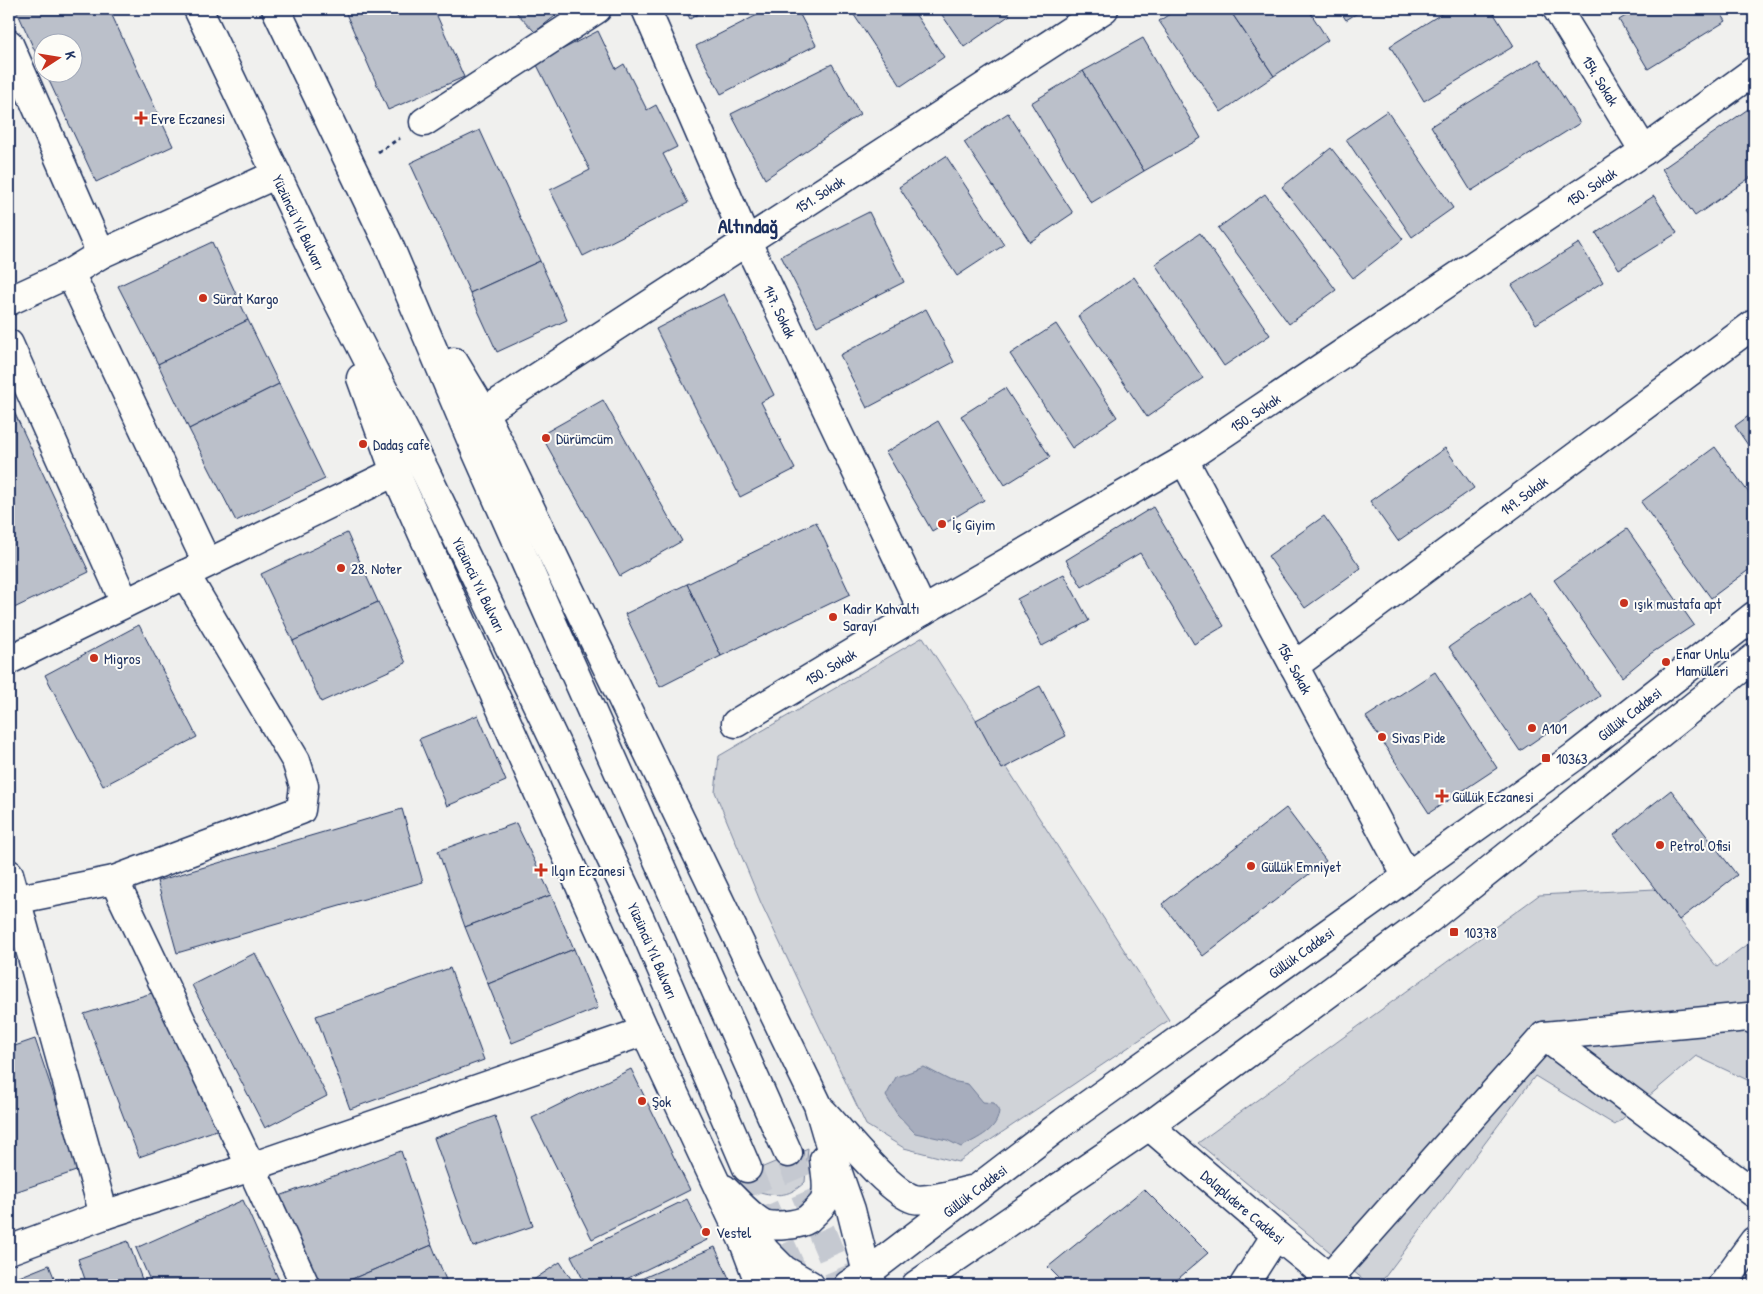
<svg xmlns="http://www.w3.org/2000/svg" width="1763" height="1294" viewBox="0 0 1763 1294" font-family="'Patrick Hand',sans-serif">
	<style>
		.green { fill: #d0d3d8; stroke: #76819b }
		.water { fill: #a7adbd; stroke: #6f7b97 }
		.building { fill: #bbc0ca; stroke: #1b2f5e }
		.lines { fill: none; stroke-linecap: round; stroke-linejoin: round }
		.primary-tunnel { stroke: #c5c9d1; stroke-width: 28; stroke-dasharray: 28 14; stroke-linecap: butt }
		.minor-casing { stroke: #1b2f5e; stroke-width: 31 }
		.tertiary-casing { stroke: #1b2f5e; stroke-width: 31 }
		.primary-casing { stroke: #1b2f5e; stroke-width: 31 }
		.path { stroke: #1b2f5e; stroke-width: 3; stroke-dasharray: 4 4; stroke-linecap: butt }
		.minor { stroke: #fdfcf7; stroke-width: 28 }
		.tertiary { stroke: #fdfcf7; stroke-width: 28 }
		.primary { stroke: #fdfcf7; stroke-width: 28 }
		.poi-dot { fill: #c8321e; stroke: #fdfcf7; stroke-width: 2 }
		.labels { text-anchor: middle; dominant-baseline: central; stroke-width: 4; stroke-linejoin: round; paint-order: stroke }
		.street-label { font-size: 15px; fill: #1b2f5e; stroke: #fdfcf7 }
		.poi-label { font-size: 15px; fill: #1b2f5e; stroke: #fdfcf7; text-anchor: start }
		.district-label { font-size: 20px; font-weight: bold; fill: #1b2f5e; stroke: #fdfcf7 }
	</style>
	<rect width="100%" height="100%" fill="#f0f0ee"/>
	<filter id="ink" filterUnits="userSpaceOnUse"><feTurbulence type="fractalNoise" baseFrequency=".02" numOctaves="2"/><feDisplacementMap in="SourceGraphic" scale="10" xChannelSelector="R" yChannelSelector="G"/><feConvolveMatrix kernelMatrix="1 2 1 2 8 2 1 2 1" color-interpolation-filters="sRGB"/></filter>
	<g filter="url(#ink)">
		<g class="green">
			<polygon points="923,637 1169,1020 958,1162 904,1148 866,1125 761,903 715,792 719,756"/>
			<polygon points="1655,889 1717,967 1754,939 1754,1083 1696,1056 1615,1125 1535,1076 1379,1285 1370,1285 1198,1143 1539,895"/>
			<path d="M808 1148 805 1182C787 1199 775 1196 752 1190L742 1176Z"/>
		</g>
		<path class="water" d="M924 1067 951 1081 968 1084 983 1102 994 1103 999 1109C999 1130 978 1138 961 1147L947 1140 915 1133 897 1114 886 1096 896 1077Z"/>
		<g class="building">
			<polygon points="16,9 109,9 173,146 96,182 45,72 72,72 72,42 42,42 42,67"/>
			<polygon points="344,9 434,9 464,77 388,110"/>
			<polygon points="513,9 564,9 535,32"/>
			<polygon points="685,9 706,9 690,19"/>
			<polygon points="769,9 797,9 816,45 721,94 696,46"/>
			<polygon points="850,9 912,9 944,57 901,86"/>
			<polygon points="938,9 1006,9 1010,15 964,47"/>
			<polygon points="1177,9 1229,9 1274,76 1221,112 1159,21"/>
			<polygon points="1229,9 1308,9 1328,40 1274,76"/>
			<polygon points="1339,9 1364,9 1346,20"/>
			<polygon points="1449,9 1491,9 1514,46 1424,101 1390,46"/>
			<polygon points="1637,9 1718,9 1726,21 1648,69 1619,20"/>
			<polygon points="598,31 616,69 624,64 647,110 656,105 677,147 663,154 688,203 583,256 550,190 590,170 536,63"/>
			<polygon points="1143,38 1201,138 1144,171 1083,71"/>
			<polygon points="1539,59 1580,123 1471,191 1431,126"/>
			<polygon points="832,64 860,114 765,179 731,114"/>
			<polygon points="1083,71 1144,171 1091,203 1031,103"/>
			<polygon points="1754,105 1754,175 1695,216 1662,169"/>
			<polygon points="1387,111 1453,208 1412,237 1346,139"/>
			<polygon points="1008,113 1073,213 1030,242 964,142"/>
			<polygon points="480,130 540,261 470,293 410,163"/>
			<polygon points="1331,148 1403,239 1353,278 1282,187"/>
			<polygon points="946,156 1004,245 957,276 899,187"/>
			<polygon points="1265,194 1336,290 1289,324 1218,228"/>
			<polygon points="1654,196 1677,233 1619,269 1596,233"/>
			<polygon points="1754,204 1754,221 1746,210"/>
			<polygon points="869,212 904,282 817,326 781,256"/>
			<polygon points="1200,233 1270,335 1224,366 1155,264"/>
			<polygon points="212,242 248,320 158,364 118,286"/>
			<polygon points="1579,243 1603,282 1536,324 1512,285"/>
			<polygon points="540,261 567,320 497,352 470,293"/>
			<polygon points="1134,277 1203,378 1147,417 1078,316"/>
			<polygon points="724,294 774,395 761,402 795,469 740,497 656,329"/>
			<polygon points="926,309 954,362 867,408 840,355"/>
			<polygon points="248,320 279,384 189,429 158,364"/>
			<polygon points="1056,324 1117,417 1072,448 1010,354"/>
			<polygon points="279,384 325,479 236,521 189,429"/>
			<polygon points="1005,388 1050,457 1005,485 961,416"/>
			<polygon points="603,400 682,541 620,576 541,435"/>
			<polygon points="9,401 89,572 10,610 9,607"/>
			<polygon points="1754,412 1754,454 1735,426"/>
			<polygon points="938,421 984,500 932,531 886,452"/>
			<polygon points="1715,447 1754,500 1754,566 1711,598 1641,502"/>
			<polygon points="1445,448 1474,488 1398,541 1370,501"/>
			<polygon points="1153,507 1224,626 1194,644 1140,553 1082,587 1066,560"/>
			<polygon points="1324,516 1361,568 1305,608 1268,556"/>
			<polygon points="816,522 850,594 721,656 687,584"/>
			<polygon points="1627,529 1694,625 1650,654 1622,677 1554,580"/>
			<polygon points="347,533 378,602 293,641 261,574"/>
			<polygon points="1064,574 1089,621 1042,646 1017,599"/>
			<polygon points="687,584 721,656 660,687 625,614"/>
			<polygon points="1529,592 1600,696 1520,751 1449,647"/>
			<polygon points="378,602 406,663 321,702 293,641"/>
			<polygon points="139,625 197,737 103,786 45,675"/>
			<polygon points="1435,672 1497,768 1429,813 1366,717"/>
			<polygon points="1040,686 1066,736 1002,769 976,720"/>
			<polygon points="478,715 506,781 447,806 419,739"/>
			<polygon points="1671,790 1737,875 1679,920 1614,835"/>
			<polygon points="1286,808 1326,861 1203,956 1162,904"/>
			<polygon points="402,809 423,882 177,953 157,881"/>
			<polygon points="516,823 551,895 465,927 438,851"/>
			<polygon points="551,895 574,949 488,984 465,927"/>
			<polygon points="574,949 598,1008 512,1043 488,984"/>
			<polygon points="255,953 327,1096 265,1128 192,985"/>
			<polygon points="450,968 484,1060 350,1109 316,1016"/>
			<polygon points="152,993 222,1128 139,1157 84,1014"/>
			<polygon points="35,1039 79,1170 9,1194 9,1048"/>
			<polygon points="631,1069 690,1190 592,1239 532,1118"/>
			<polygon points="495,1116 533,1226 473,1247 434,1138"/>
			<polygon points="401,1151 432,1245 338,1285 313,1285 277,1197"/>
			<polygon points="1144,1189 1208,1253 1171,1285 1066,1285 1048,1267"/>
			<polygon points="687,1199 707,1240 614,1285 586,1285 571,1256"/>
			<polygon points="243,1200 281,1285 152,1285 136,1248"/>
			<polygon points="128,1241 144,1285 87,1285 78,1259"/>
			<polygon points="432,1245 448,1285 338,1285"/>
			<polygon points="715,1247 732,1285 627,1285"/>
			<polygon points="560,1262 575,1285 526,1285"/>
			<polygon points="49,1265 57,1285 9,1285 9,1281"/>
		</g>
		<g class="lines">
			<g class="primary-tunnel">
				<polyline points="788,1153 844,1285"/>
				<polyline points="747,1168 799,1285"/>
			</g>
			<g class="minor-casing">
				<g id="minor">
					<path id="s1" d="M646 9 747 242 923 611"/>
					<path id="s2" d="M1557 9 1644 151"/>
					<polyline points="9,44 101,254"/>
					<polyline points="424,122 597,9"/>
					<polyline points="70,273 207,563"/>
					<polyline points="9,301 70,273 101,254 277,174"/>
					<polyline points="9,344 125,603"/>
					<path id="s3" d="M484 412 1104 9"/>
					<path id="s4" d="M1184 460 1407 877"/>
					<polyline points="9,660 395,472"/>
					<path id="s5" d="M1294 666 1754 324"/>
					<path id="s6" d="M736 723 923 611 1184 460 1644 151 1754 71"/>
					<polyline points="9,874 104,1215"/>
					<polyline points="114,880 251,1167 305,1285"/>
					<polyline points="9,901 114,880 301,810 304,786 296,761 185,574"/>
					<polyline points="1544,1036 1754,1193"/>
					<polyline points="9,1250 104,1215 251,1167 645,1031"/>
					<polyline points="1329,1278 1544,1036 1748,1017 1754,1020"/>
					<polyline points="1244,1285 1276,1235"/>
					<polyline points="1722,1285 1754,1241"/>
				</g>
			</g>
			<g class="tertiary-casing">
				<g id="tertiary">
					<path id="s7" d="M1149 1126 1276 1235 1338 1285"/>
				</g>
			</g>
			<g class="primary-casing">
				<g id="primary">
					<path id="s8" d="M198 9 322 270 426 473 640 919 747 1168"/>
					<polyline points="276,9 388,243 476,451 788,1153"/>
					<polyline points="454,362 484,412 818,1105 838,1173 851,1210 867,1273 873,1285"/>
					<polyline points="361,378 395,472 645,1031 745,1245 760,1285"/>
					<path d="M823 1112C843 1133 888 1191 914 1199 927 1202 957 1193 971 1190"/>
					<path d="M724 1189C736 1200 748 1215 762 1223 772 1228 799 1225 808 1219 812 1215 821 1207 824 1202 830 1189 825 1172 824 1159"/>
					<polyline points="745,1226 767,1253 784,1270 810,1285"/>
					<path id="s9" d="M848 1285 867 1273 1064 1122 1574 757 1754 616"/>
					<polyline points="916,1285 1149,1126 1429,919 1754,658"/>
				</g>
			</g>
			<polyline class="path" points="378,152 400,138"/>
			<use href="#minor" class="minor"/>
			<use href="#tertiary" class="tertiary"/>
			<use href="#primary" class="primary"/>
		</g>
	</g>
	<g class="poi-dot">
		<path d="M138.5 110.5h5v5h5v5h-5v5h-5v-5h-5v-5h5z"/>
		<circle cx="203" cy="298" r="5"/>
		<circle cx="546" cy="438" r="5"/>
		<circle cx="363" cy="444" r="5"/>
		<circle cx="942" cy="524" r="5"/>
		<circle cx="341" cy="568" r="5"/>
		<circle cx="1624" cy="603" r="5"/>
		<circle cx="833" cy="617" r="5"/>
		<circle cx="94" cy="658" r="5"/>
		<circle cx="1666" cy="662" r="5"/>
		<circle cx="1532" cy="728" r="5"/>
		<circle cx="1382" cy="737" r="5"/>
		<rect x="1541" y="753" width="10" height="10" rx="2.5"/>
		<path d="M1439.5 788.5h5v5h5v5h-5v5h-5v-5h-5v-5h5z"/>
		<circle cx="1660" cy="845" r="5"/>
		<circle cx="1251" cy="866" r="5"/>
		<path d="M538.5 862.5h5v5h5v5h-5v5h-5v-5h-5v-5h5z"/>
		<rect x="1449" y="927" width="10" height="10" rx="2.5"/>
		<circle cx="642" cy="1101" r="5"/>
		<circle cx="706" cy="1232" r="5"/>
	</g>
	<g class="labels">
		<g class="street-label">
			<text stroke="none"><textPath href="#s2" startOffset="84">154. Sokak</textPath></text>
			<text stroke="none"><textPath href="#s6" startOffset="1010">150. Sokak</textPath></text>
			<text stroke="none"><textPath href="#s3" startOffset="400">151. Sokak</textPath></text>
			<text stroke="none"><textPath href="#s8" startOffset="236">Yüzüncü Yıl Bulvarı</textPath></text>
			<text stroke="none"><textPath href="#s1" startOffset="331">147. Sokak</textPath></text>
			<text stroke="none"><textPath href="#s6" startOffset="605">150. Sokak</textPath></text>
			<text stroke="none"><textPath href="#s5" startOffset="286">149. Sokak</textPath></text>
			<text stroke="none"><textPath href="#s8" startOffset="641">Yüzüncü Yıl Bulvarı</textPath></text>
			<text stroke="none"><textPath href="#s6" startOffset="110">150. Sokak</textPath></text>
			<text stroke="none"><textPath href="#s4" startOffset="236">156. Sokak</textPath></text>
			<text stroke="none"><textPath href="#s9" startOffset="968">Güllük Caddesi</textPath></text>
			<text stroke="none"><textPath href="#s8" startOffset="1046">Yüzüncü Yıl Bulvarı</textPath></text>
			<text stroke="none"><textPath href="#s9" startOffset="562">Güllük Caddesi</textPath></text>
			<text stroke="none"><textPath href="#s9" startOffset="158">Güllük Caddesi</textPath></text>
			<text stroke="none"><textPath href="#s7" startOffset="124">Dolaplıdere Caddesi</textPath></text>
		</g>
		<g class="poi-label">
			<text x="151" y="118">Evre Eczanesi</text>
			<text x="213" y="298">Sürat Kargo</text>
			<text x="556" y="438">Dürümcüm</text>
			<text x="373" y="444">Dadaş cafe</text>
			<text x="952" y="524">İç Giyim</text>
			<text x="351" y="568">28. Noter</text>
			<text x="1634" y="603">ışık mustafa apt</text>
			<text x="843" y="608">Kadir Kahvaltı<tspan x="843" dy="17">Sarayı</tspan></text>
			<text x="1676" y="653">Enar Unlu<tspan x="1676" dy="17">Mamülleri</tspan></text>
			<text x="104" y="658">Migros</text>
			<text x="1542" y="728">A101</text>
			<text x="1392" y="737">Sivas Pide</text>
			<text x="1556" y="758">10363</text>
			<text x="1452" y="796">Güllük Eczanesi</text>
			<text x="1670" y="845">Petrol Ofisi</text>
			<text x="1261" y="866">Güllük Emniyet</text>
			<text x="551" y="870">Ilgın Eczanesi</text>
			<text x="1464" y="932">10378</text>
			<text x="652" y="1101">Şok</text>
			<text x="716" y="1232">Vestel</text>
		</g>
		<g class="district-label">
			<text x="748" y="225">Altındağ</text>
		</g>
	</g>
	<rect width="1763" height="1294" fill="none" stroke="#fdfcf7" stroke-width="30"/>
	<rect x="15" y="15" width="1733" height="1264" fill="none" stroke="#1b2f5e" stroke-width="2" filter="url(#ink)"/>
	<g transform="translate(58 58) rotate(78)"><circle r="24" fill="#fdfcf7" stroke="#a3aaba"/>
	<path d="M0-4L9 19L0 12L-9 19Z" fill="#c8321e"/>
	<text y="-8" font-size="14" font-weight="bold" text-anchor="middle" fill="#1b2f5e">K</text>
	</g>
</svg>
